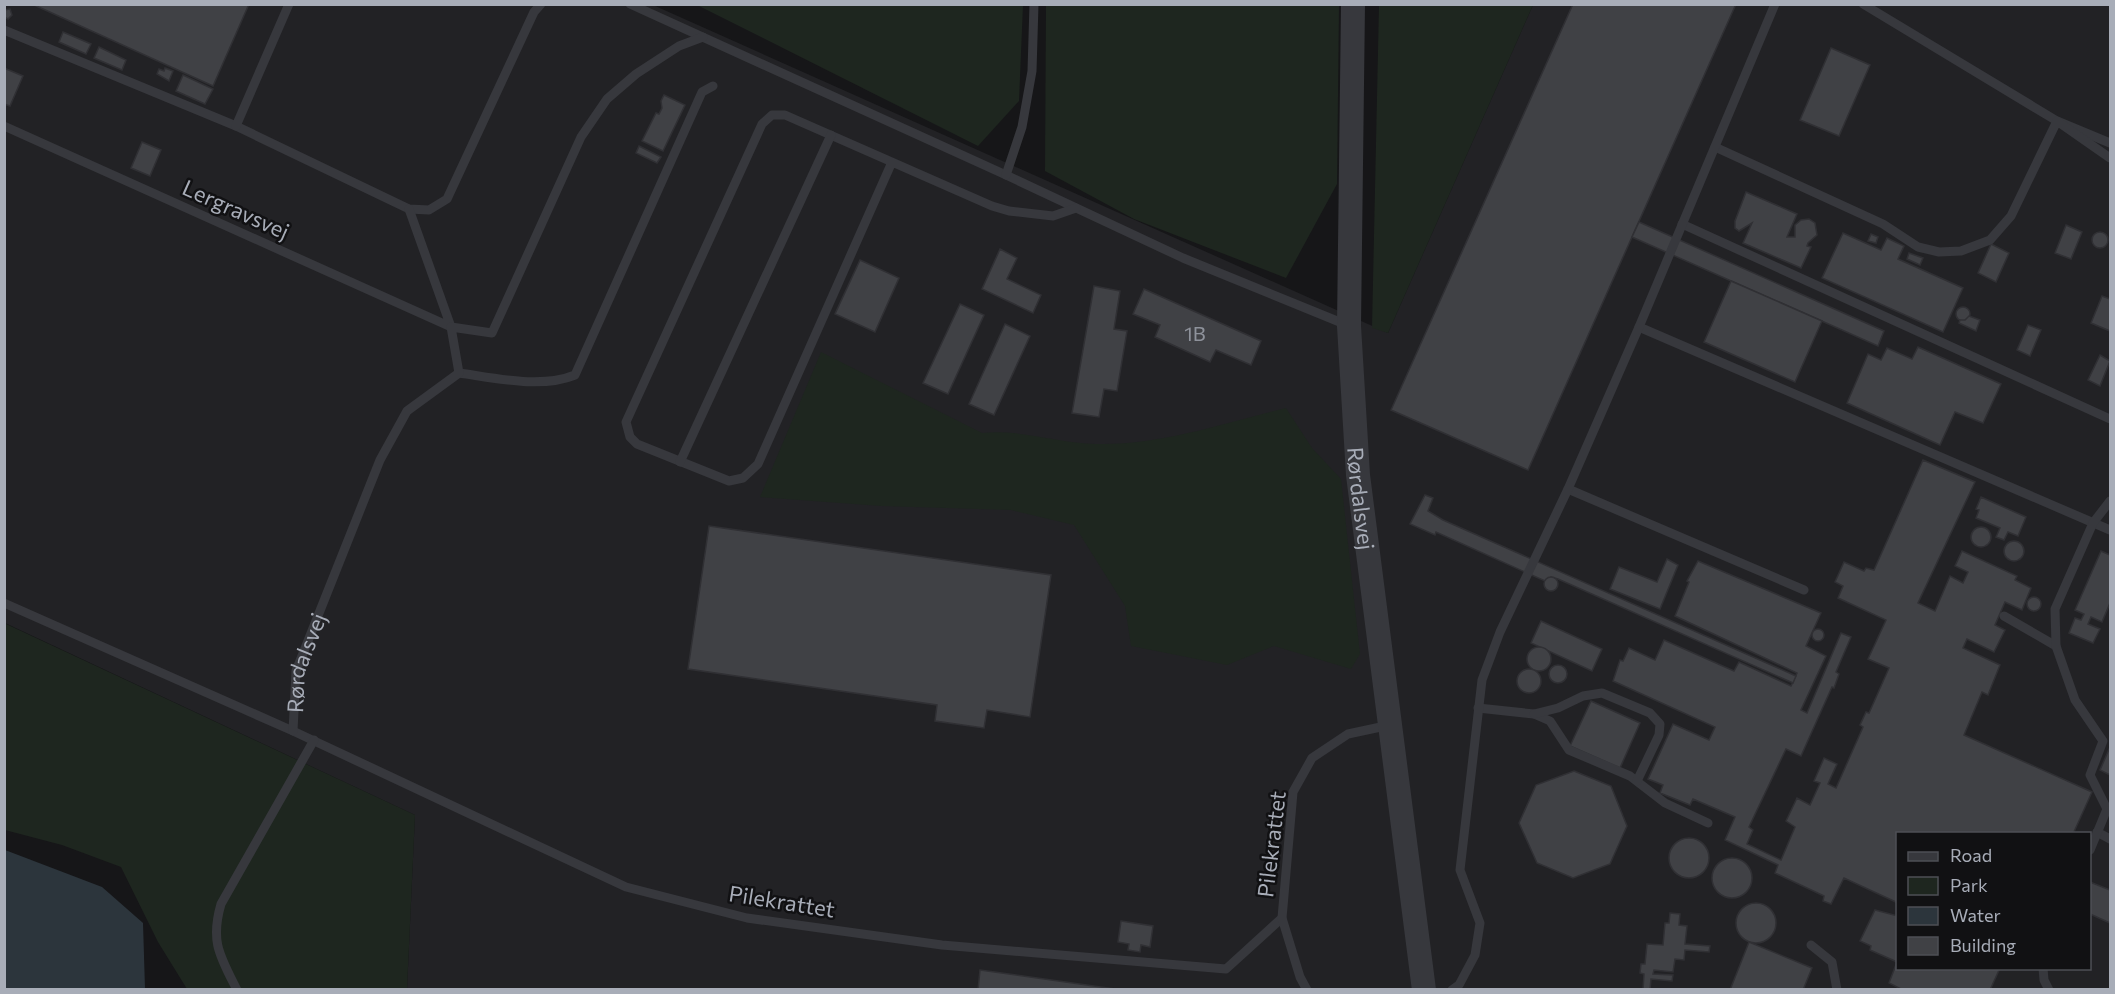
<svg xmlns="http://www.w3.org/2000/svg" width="2115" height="994" viewBox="0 0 2115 994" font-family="Commissioner,sans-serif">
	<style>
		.built { fill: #222225; fill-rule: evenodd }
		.green { fill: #1e261f }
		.water { fill: #2c353c }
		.building { fill: #404145; stroke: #303034; stroke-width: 1.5 }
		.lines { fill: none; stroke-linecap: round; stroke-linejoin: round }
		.service { stroke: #37383d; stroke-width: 9 }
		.tertiary { stroke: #37383d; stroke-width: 24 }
		.labels { text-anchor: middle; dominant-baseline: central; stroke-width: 5; stroke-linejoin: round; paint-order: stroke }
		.number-label { font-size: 20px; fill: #8e929b }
		.street-label { font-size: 22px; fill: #a8adb8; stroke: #111113 }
	</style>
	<rect width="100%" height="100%" fill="#161618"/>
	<path class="built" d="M5 5H653L1388 333 1533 5H2110V989H407L415 815 5 623ZM1898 834H2090V968H1898Z"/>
	<g class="green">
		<polygon points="697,5 1023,5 1019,101 978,146"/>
		<polygon points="1046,5 1339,5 1337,184 1286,278 1134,219 1045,171"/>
		<polygon points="1379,5 1533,5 1388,333 1372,328"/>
		<path d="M821 352 982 433C1021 429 1057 443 1096 444 1158 446 1225 423 1286 408L1312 448 1341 479 1360 654 1351 669 1274 646 1227 665 1131 646 1125 606 1074 525 1011 510 881 506 760 497Z"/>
		<polygon points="4,623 415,815 407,989 187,989 158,942 121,867 62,845 5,830"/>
	</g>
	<polygon class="water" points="5,850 102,887 143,923 145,989 5,989"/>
	<g class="building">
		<polygon points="32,4 249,4 213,86"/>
		<polygon points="1573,4 1736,4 1528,470 1391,410"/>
		<polygon points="10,9 12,15 8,19 4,17 4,10"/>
		<polygon points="63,32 91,44 86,54 59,42"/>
		<polygon points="99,47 126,60 122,70 94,58"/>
		<polygon points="1831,48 1870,65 1839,136 1800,120"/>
		<polygon points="4,68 23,76 10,106 4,104"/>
		<polygon points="165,68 173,71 169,81 157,74 159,69 164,71"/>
		<polygon points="183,75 213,89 205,104 176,91"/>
		<polygon points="664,95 685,105 663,151 642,141 656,113 659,114 662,108 661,101"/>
		<polygon points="142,142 161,150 150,176 131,168"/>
		<polygon points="639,146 661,157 657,163 636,153"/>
		<polygon points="1746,192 1797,214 1787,237 1795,237 1795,225 1801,220 1809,219 1815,223 1817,235 1808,243 1807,246 1811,247 1801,268 1743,243 1752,223 1739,231 1735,228 1735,221"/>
		<polygon points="1639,222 1884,331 1878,346 1632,237"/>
		<polygon points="2066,225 2082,232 2071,259 2055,253"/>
		<circle cx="2100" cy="240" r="8"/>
		<polygon points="1843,233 1881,250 1887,238 1904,246 1898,259 1963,288 1943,332 1822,278"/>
		<polygon points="1871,234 1878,237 1876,243 1868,241"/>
		<polygon points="1991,244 2009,253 1996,282 1978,273"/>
		<polygon points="1000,249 1017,258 1007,279 1041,295 1033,313 982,289"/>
		<polygon points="1909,253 1923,258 1920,265 1907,259"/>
		<polygon points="860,260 899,278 875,332 835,314"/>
		<polygon points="1731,281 1822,321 1795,382 1704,342"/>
		<polygon points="1094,286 1120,291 1114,329 1127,331 1117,391 1104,389 1099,417 1072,413"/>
		<polygon points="1144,289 1261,341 1251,365 1216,350 1210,362 1155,337 1160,325 1133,314"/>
		<polygon points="2102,296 2110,299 2110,331 2091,323"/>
		<polygon points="960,304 984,315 948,394 923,383"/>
		<circle cx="1963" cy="314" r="7"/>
		<polygon points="1969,316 1980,320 1976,331 1959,323 1960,320 1965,320"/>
		<polygon points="1005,324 1030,336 994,415 969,404"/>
		<polygon points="2028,325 2041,330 2030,356 2017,350"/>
		<polygon points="1918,347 2001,384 1983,423 1955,412 1940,445 1847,403 1868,354 1881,360 1887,348 1912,359"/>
		<polygon points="2100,355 2110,361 2100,386 2088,380"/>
		<polygon points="1923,460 1975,482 1918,603 1935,611 1950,576 1963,583 1968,572 1955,566 1962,551 2017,576 2015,580 2031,588 2022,610 2005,602 1995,625 2005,630 1994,652 1967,639 1963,648 2000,665 1988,695 1982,692 1964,735 2092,792 2073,834 1898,834 1898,903 1844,878 1831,904 1823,901 1824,896 1775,873 1778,865 1725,840 1735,817 1693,799 1690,805 1660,793 1663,785 1648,779 1673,724 1709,740 1715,727 1613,681 1620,660 1623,661 1629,648 1655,660 1664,640 1734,671 1739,662 1791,686 1797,673 1675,616 1689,582 1687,581 1698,561 1821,613 1806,646 1826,656 1801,710 1807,713 1841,633 1851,637 1836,672 1839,674 1834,688 1832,687 1801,756 1786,749 1749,827 1753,830 1747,844 1781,860 1795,827 1786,821 1797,798 1810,805 1820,783 1814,781 1824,758 1837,764 1828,784 1836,788 1863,727 1860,725 1866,712 1869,713 1889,668 1868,659 1886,620 1838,598 1843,586 1835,582 1844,562 1864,571 1866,568 1874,570"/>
		<polygon points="1425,495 1433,498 1428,511 1443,520 1796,676 1793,683 1558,579 1551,577 1545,581 1436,532 1435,535 1410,524"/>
		<polygon points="1981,497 2026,517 2018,536 2008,532 2004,540 1996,537 2000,528 1976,518 1979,510 1976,509"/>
		<polygon points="709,526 1051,575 1030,717 987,710 984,728 935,721 937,705 688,669"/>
		<circle cx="1981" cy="537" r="10"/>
		<circle cx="2014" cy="551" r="10"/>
		<polygon points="2101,551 2110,555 2110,603 2102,622 2091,617 2088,624 2100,629 2093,643 2069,633 2075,618 2081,620 2084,614 2075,610"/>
		<polygon points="1667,559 1678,565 1660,609 1610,589 1619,567 1657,582"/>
		<circle cx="1551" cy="584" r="7"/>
		<circle cx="2034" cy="604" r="7"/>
		<polygon points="1541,621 1602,649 1592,671 1531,643"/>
		<circle cx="1818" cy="635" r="6"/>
		<circle cx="1539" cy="659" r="12"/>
		<circle cx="1558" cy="674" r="9"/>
		<circle cx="1529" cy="681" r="12"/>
		<polygon points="1591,701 1640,723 1620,768 1570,746"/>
		<polygon points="2110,747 2110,775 2100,770"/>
		<polygon points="1574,771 1611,786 1627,826 1610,864 1573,878 1537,863 1519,823 1536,785"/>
		<circle cx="1689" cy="858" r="20"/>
		<circle cx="1732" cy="878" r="20"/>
		<polygon points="2090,882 2110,890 2110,923 2090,914"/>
		<circle cx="1756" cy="923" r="20"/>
		<polygon points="1875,910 1898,916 1898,968 2000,968 1990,990 1903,990 1889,983 1897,962 1870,950 1871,946 1860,941"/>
		<polygon points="1670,913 1680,914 1679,925 1687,926 1685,944 1710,946 1709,952 1685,950 1684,960 1675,959 1673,972 1654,970 1653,974 1673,975 1672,981 1651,979 1650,990 1643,990 1644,974 1640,973 1641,964 1645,964 1647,944 1663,945 1665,923 1669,923"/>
		<polygon points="1121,921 1153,926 1150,947 1141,945 1140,952 1128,950 1129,944 1118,942"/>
		<polygon points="1749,942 1812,968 1803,990 1730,990"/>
		<polygon points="980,970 1122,990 978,990"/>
	</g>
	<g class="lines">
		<g class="service">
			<polyline points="630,4 1006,175 1183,258 1347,325"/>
			<polyline points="1863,4 2057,121 2110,143"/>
			<polyline points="4,30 236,126 409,209 429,210 447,199 534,12 541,4"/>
			<polyline points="4,126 451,327 409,209"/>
			<polyline points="236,126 289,4"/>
			<polyline points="1715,147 1883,224 1918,247 1939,252 1961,251 1990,240 2011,216 2057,121 2110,158"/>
			<polyline points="892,162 758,464 743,478 729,481 637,444 630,437 626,422 762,124 772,115 785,115 992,206 1009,211 1053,216 1076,208"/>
			<polyline points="1006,175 1022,127 1032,71 1034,4"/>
			<polyline points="1682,224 2110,419"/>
			<polyline points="1639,327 2110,530"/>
			<path d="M459 373C495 378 541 389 575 375L702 92 713 86"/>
			<polyline points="680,462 831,135"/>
			<polyline points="1568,489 1804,590"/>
			<polyline points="4,603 293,731 626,887 747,918 942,945 1226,969 1282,918"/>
			<polyline points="2004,616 2056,646"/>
			<polyline points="1478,708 1534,714 1550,721 1569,750 1630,776 1665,803 1708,823"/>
			<polyline points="1534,714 1558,708 1583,696 1602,693 1650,713 1660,724 1659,735 1637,781"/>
			<path id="s1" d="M293 731 296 671 380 460 407 411 459 373 451 327 492 333 581 137 607 99 636 74 679 46 703 37"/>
			<polyline points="2097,832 2110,839"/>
			<polyline points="2090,850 2107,809 2090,775 2103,741 2075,700 2056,646 2055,609 2093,523 2110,501"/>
			<polyline points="1811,945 1832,962 1837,990"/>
			<polyline points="2043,968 2044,980 2049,990"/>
			<path d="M237 990C220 956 210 942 221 904L314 740"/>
			<polyline points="1307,990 1300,977 1282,918 1293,792 1312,758 1348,734 1390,725"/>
			<polyline points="1452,990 1459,985 1475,955 1480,923 1460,870 1482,680 1500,632 1568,489 1639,327 1775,4"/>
		</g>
		<path class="tertiary" id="s2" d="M1353 4 1349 326 1358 475 1424 990"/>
	</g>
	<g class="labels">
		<g class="number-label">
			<text x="1195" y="333">1B</text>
		</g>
		<g class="street-label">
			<text transform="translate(236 209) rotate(24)">Lergravsvej</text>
			<text stroke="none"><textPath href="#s2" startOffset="495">Rørdalsvej</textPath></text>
			<text stroke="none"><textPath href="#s1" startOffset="70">Rørdalsvej</textPath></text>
			<text transform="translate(1271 844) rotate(-83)">Pilekrattet</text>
			<text transform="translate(782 901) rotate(9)">Pilekrattet</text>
		</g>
	</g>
	<rect width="2115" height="994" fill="none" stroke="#a8adb8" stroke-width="12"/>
	<rect x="1896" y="832" width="195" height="138" fill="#111113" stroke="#4d4f55" stroke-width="1.5"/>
	<rect x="1908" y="852" width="30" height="9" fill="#37383d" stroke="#4d4f55" stroke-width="1.5"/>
	<text x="1950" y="862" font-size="18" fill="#a8adb8">Road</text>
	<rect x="1908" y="877" width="30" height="18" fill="#1e261f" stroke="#4d4f55" stroke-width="1.5"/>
	<text x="1950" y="892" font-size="18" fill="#a8adb8">Park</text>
	<rect x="1908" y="907" width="30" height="18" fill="#2c353c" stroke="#4d4f55" stroke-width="1.5"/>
	<text x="1950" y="922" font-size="18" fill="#a8adb8">Water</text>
	<rect x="1908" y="937" width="30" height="18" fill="#404145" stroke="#4d4f55" stroke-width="1.5"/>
	<text x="1950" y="952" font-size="18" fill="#a8adb8">Building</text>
</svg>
